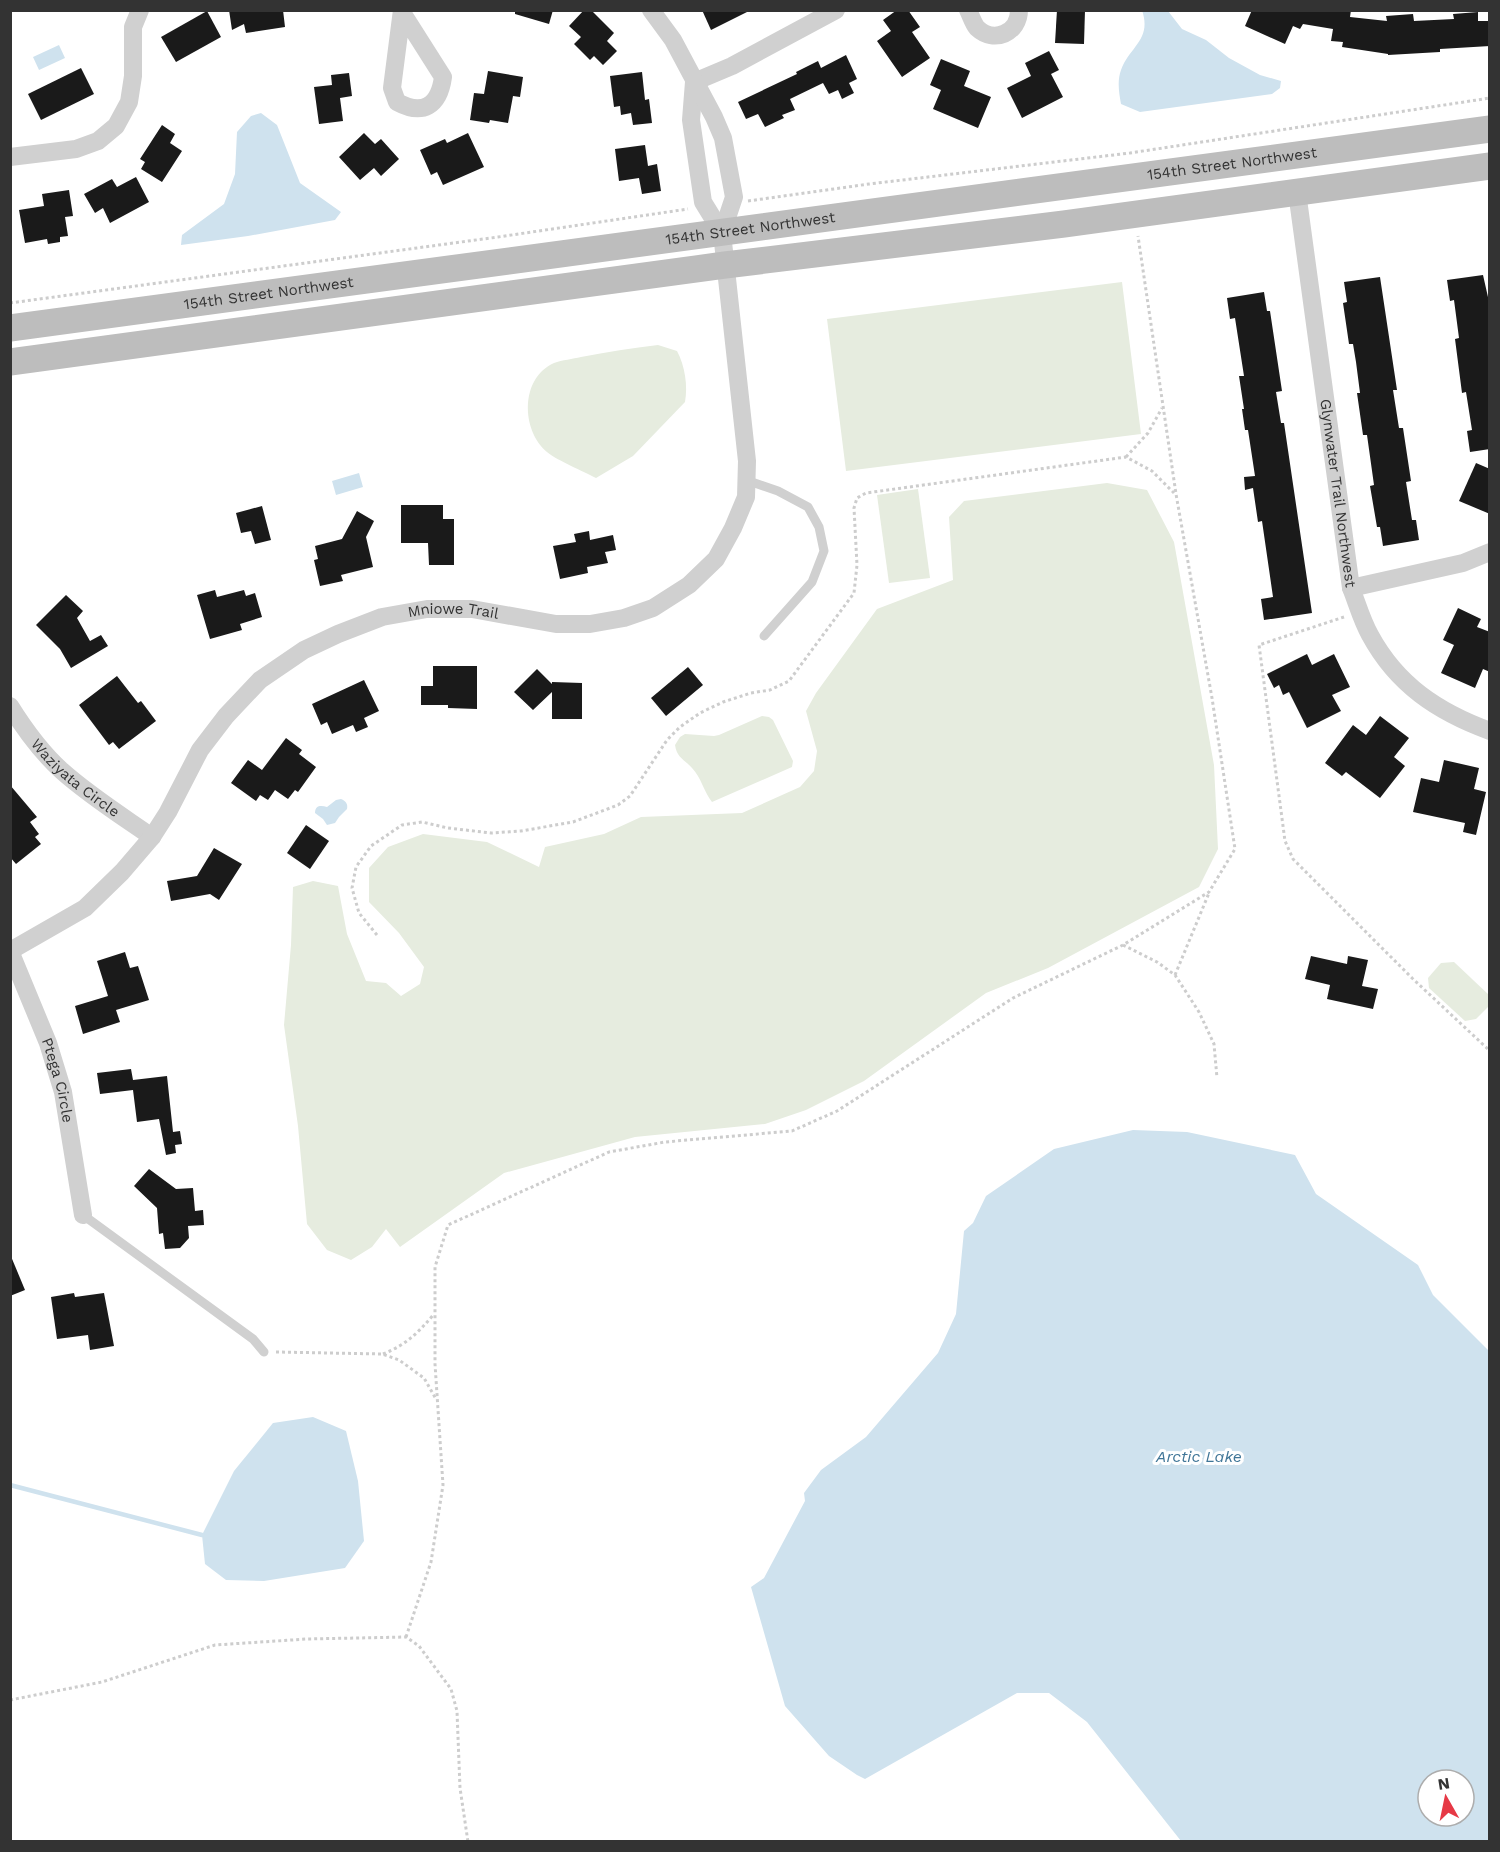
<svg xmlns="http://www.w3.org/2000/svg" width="1500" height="1852" viewBox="0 0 1500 1852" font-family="'Work Sans',sans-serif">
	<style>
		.green { fill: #e6ecdf }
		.water { fill: #cfe2ee; fill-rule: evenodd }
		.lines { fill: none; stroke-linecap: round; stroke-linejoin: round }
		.stream { stroke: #cfe2ee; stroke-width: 4.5 }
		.building { fill: #1a1a1a }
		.path { stroke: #cdcdcd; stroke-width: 3; stroke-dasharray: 3 3; stroke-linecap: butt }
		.lane { stroke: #d0d0d0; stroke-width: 9 }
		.street { stroke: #d0d0d0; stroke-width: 18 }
		.secondary { stroke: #bdbdbd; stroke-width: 27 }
		.labels { text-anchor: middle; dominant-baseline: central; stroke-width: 6; stroke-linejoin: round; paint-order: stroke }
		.street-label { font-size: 15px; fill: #333; stroke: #fff }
		.water-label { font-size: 16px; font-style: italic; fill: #3f7597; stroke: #fff }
	</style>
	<rect width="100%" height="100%" fill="#fff"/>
	<g class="green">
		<polygon points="1122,282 1141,434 846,471 827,319"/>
		<path d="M658 345 677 351C685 366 688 386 685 402L633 456 596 478C583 471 558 461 547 452 521 430 520 378 554 363 562 360 573 359 581 357 607 352 632 348 658 345Z"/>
		<polygon points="1107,483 1147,490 1174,542 1214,765 1218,849 1199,887 1048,968 986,993 864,1081 806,1110 765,1124 635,1137 504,1173 400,1247 386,1229 372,1247 351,1260 327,1250 307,1224 298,1126 284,1025 291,945 293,887 313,881 338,886 347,934 366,981 386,983 401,996 420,984 424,967 399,933 369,902 369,868 388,847 423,834 487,842 539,867 545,847 604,834 641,817 742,813 800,787 814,771 817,751 806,711 816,693 877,609 953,580 949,517 964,501"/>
		<polygon points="918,489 930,578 889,583 877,495"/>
		<path d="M762 716 769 717 773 720 793 761 792 767 712 802C704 792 701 777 692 768 684 759 677 758 675 745L680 737 685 734 714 736 719 735Z"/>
		<polygon points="1454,962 1489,995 1489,1006 1476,1019 1465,1021 1429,988 1428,978 1441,963"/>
	</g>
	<g class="water">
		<path d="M1142 10 1168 11 1182 29 1206 40 1229 58 1260 75 1281 81 1280 88 1272 94 1140 112 1121 104C1119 93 1117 81 1121 70 1130 46 1152 40 1142 10Z"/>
		<polygon points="59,45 65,58 39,70 33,57"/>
		<polygon points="261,113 277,125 300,183 341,212 335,220 248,236 181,245 182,235 224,204 235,174 237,132 251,116"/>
		<polygon points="359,473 363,487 336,495 332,481"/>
		<path d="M341 799C346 801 348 804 347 809L339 817 335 823 327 825 323 819 315 813C315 805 321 805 327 807L336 800Z"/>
		<path d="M1133 1130 1187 1132 1295 1155 1316 1194 1418 1265 1433 1295 1489 1351V1841H1181L1087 1722 1049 1693H1017L865 1779 857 1775 829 1756 785 1706 751 1587 764 1578 805 1501 804 1493 821 1470 866 1437 938 1353 956 1314 964 1231 973 1223 986 1196 1054 1149ZM1428 1780H1464V1816H1428Z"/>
		<polygon points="313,1417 346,1431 358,1481 364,1541 345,1568 264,1581 226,1580 205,1564 202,1535 234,1471 273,1423"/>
	</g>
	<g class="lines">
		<polyline class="stream" points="10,1485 202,1535"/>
	</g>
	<g class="building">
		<polygon points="229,10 283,10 285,27 246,33 244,24 232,30"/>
		<polygon points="515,10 553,10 549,24 515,14"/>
		<polygon points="584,10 591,10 614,33 607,41 617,51 603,65 594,56 590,60 574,44 581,37 569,26"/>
		<polygon points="702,10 751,10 711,30"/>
		<polygon points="897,10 908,10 920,27 912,32 930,58 902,77 877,41 891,31 883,20"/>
		<polygon points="1057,10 1085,10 1084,44 1055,43"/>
		<polygon points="1252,10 1351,10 1350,17 1387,21 1386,16 1413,14 1414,21 1454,19 1453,14 1478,12 1478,21 1490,21 1490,46 1440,49 1440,52 1388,55 1388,54 1342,47 1343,42 1331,41 1333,29 1303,24 1300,29 1293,26 1285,44 1245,26"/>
		<polygon points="207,11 221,37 176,62 161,37"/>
		<polygon points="1049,51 1059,70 1051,74 1063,97 1022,118 1007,88 1031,76 1025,63"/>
		<polygon points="846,55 857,79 849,83 854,93 842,99 838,90 829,94 823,83 790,99 795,110 782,115 784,118 765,127 758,114 746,119 738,102 797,74 796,72 818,61 821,68"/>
		<polygon points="941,59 970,71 964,86 991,97 978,128 933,109 941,90 930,85"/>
		<polygon points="81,68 94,94 41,120 28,94"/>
		<polygon points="488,71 523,77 520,97 513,96 508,123 490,120 489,123 470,120 474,93 484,94"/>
		<polygon points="642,72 645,100 649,99 652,123 633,125 631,113 621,115 620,106 614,107 610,76"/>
		<polygon points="349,73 352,96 340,98 343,121 319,124 314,87 332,85 331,75"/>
		<polygon points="162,125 175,134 170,143 182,151 162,182 141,169 145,162 140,159"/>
		<polygon points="364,133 375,144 381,139 399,159 381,176 374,168 360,180 339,157"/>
		<polygon points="468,133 484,167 443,185 437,172 431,175 420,150 445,139 447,143"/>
		<polygon points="645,145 648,166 657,164 661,191 642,194 639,178 619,181 615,149"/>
		<polygon points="136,177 149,202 110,223 103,208 95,213 84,194 112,179 117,187"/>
		<polygon points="69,190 73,216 65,217 68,236 60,237 60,242 48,244 47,239 25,243 19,210 44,206 42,194"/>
		<polygon points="1483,275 1490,306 1490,449 1470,452 1467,431 1472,430 1466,392 1462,393 1455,339 1459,338 1454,300 1450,301 1447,280"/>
		<polygon points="1380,277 1397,390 1393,390 1399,428 1403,428 1411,481 1406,482 1412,520 1416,520 1419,540 1383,546 1380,527 1377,527 1370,486 1374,485 1367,435 1363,435 1357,393 1360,393 1356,362 1353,344 1349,344 1343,303 1347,302 1344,282"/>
		<polygon points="1264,292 1267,311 1270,311 1282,391 1276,392 1281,423 1284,423 1312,613 1264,620 1261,599 1273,597 1262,521 1258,522 1253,488 1245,490 1244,477 1255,476 1248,430 1245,430 1242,409 1244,409 1239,376 1244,376 1235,318 1230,319 1227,298"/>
		<polygon points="1476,463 1490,469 1490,514 1459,501"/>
		<polygon points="401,505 443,505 443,519 454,519 454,565 429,565 428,543 401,543"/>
		<polygon points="262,506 271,540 255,544 251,531 241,533 236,513"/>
		<polygon points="357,511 374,521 366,537 373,567 341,575 343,581 320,586 314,560 318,559 315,546 342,539"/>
		<polygon points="589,531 590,540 613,535 616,550 605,552 608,563 587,567 588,573 560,579 553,546 576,542 574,534"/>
		<polygon points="215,590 217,597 244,590 246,596 255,593 262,617 240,624 242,630 210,639 197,595"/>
		<polygon points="66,595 83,611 77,618 90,641 101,635 108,646 71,668 60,649 36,625"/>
		<polygon points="1458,608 1481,619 1477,627 1490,632 1490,672 1483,669 1475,688 1441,673 1454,645 1443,640"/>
		<polygon points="1307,654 1312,665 1334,654 1350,687 1332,695 1341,711 1307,728 1289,692 1283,695 1279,685 1274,688 1267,674"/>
		<polygon points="433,666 477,666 477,709 448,708 448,705 421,705 421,686 433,686"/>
		<polygon points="688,667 703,685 666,716 651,698"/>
		<polygon points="537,669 552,684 552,682 582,683 582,719 552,719 552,692 533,710 514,692"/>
		<polygon points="117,676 138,703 141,701 156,721 119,749 113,742 109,745 79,705"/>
		<polygon points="364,680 379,711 364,718 368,727 356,732 353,725 332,734 327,722 321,725 312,704"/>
		<polygon points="1380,716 1409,738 1394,757 1405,766 1380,798 1346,772 1342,776 1325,763 1353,725 1366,735"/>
		<polygon points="286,738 302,750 299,754 316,767 298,792 295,790 288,799 275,790 268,800 260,795 256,801 231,783 248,760 262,770"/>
		<polygon points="1444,760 1479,768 1474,789 1486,792 1476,835 1463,832 1465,823 1413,812 1421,778 1439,782"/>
		<polygon points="10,785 37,817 30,822 39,834 35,837 41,844 16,864 10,857"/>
		<polygon points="306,825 329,841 310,869 287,853"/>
		<polygon points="214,848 242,864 219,900 210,894 171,901 167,881 197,876"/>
		<polygon points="125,952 130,968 138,966 149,1000 116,1010 120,1022 83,1034 75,1006 108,996 97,961"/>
		<polygon points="1311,956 1347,964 1348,956 1368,960 1362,986 1378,989 1373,1009 1327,999 1330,985 1305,979"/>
		<polygon points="131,1069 133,1080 167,1076 173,1132 180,1131 182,1144 175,1145 176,1153 166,1155 159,1119 137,1122 133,1090 100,1094 97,1073"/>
		<polygon points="149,1169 176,1189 193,1188 195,1211 203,1210 204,1225 188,1226 189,1238 180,1248 165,1249 163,1233 159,1234 157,1208 134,1186"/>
		<polygon points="10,1254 25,1290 10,1296"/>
		<polygon points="74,1293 75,1297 104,1293 114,1346 90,1350 88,1335 57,1339 51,1297"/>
	</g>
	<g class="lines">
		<g class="path">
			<polyline points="748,201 869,184 1130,153 1490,98"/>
			<polyline points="10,303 498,237 688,209"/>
			<polyline points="1126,457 1148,433 1162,408"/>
			<polyline points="1344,617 1259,645 1285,841 1293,859 1412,978 1490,1051"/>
			<polyline points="377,935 359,913 352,888 356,867 371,846 402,825 422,822 448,828 491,833 521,831 573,822 618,805 630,796 667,740 680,727 700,713 723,702 751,693 770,690 789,681 854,593 857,565 854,508 857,498 866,493 1126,457 1152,471 1174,493"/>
			<polyline points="1123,945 1157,962 1175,975 1199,1012 1214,1044 1217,1078"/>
			<polyline points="1175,975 1209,893"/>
			<polyline points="276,1352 382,1354 399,1360 424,1378 436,1399"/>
			<path d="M383 1354C406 1345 419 1332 434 1314"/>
			<polyline points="406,1637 431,1562 443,1485 435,1364 435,1267 448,1225 609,1152 665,1142 792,1131 837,1111 1013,998 1123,945 1209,892 1235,849 1212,698 1176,494 1138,236"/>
			<polyline points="10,1700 102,1682 215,1645 307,1639 406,1637 419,1646 451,1689 457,1711 460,1788 468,1842"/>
		</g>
		<g class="lane">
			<polyline points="746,480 778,491 808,507 819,527 824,551 812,582 764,636"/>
			<polyline points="83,1215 253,1339 264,1352"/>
		</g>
		<g class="street">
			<path d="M402 10 392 88 397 102C423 116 439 106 443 77L403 14"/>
			<path d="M968 10C971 16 973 23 977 28 994 44 1019 33 1019 10"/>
			<polyline points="694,82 732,66 836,10"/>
			<polyline points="694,82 691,120 703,202 722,233"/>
			<polyline points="10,157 76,149 98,141 116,126 129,102 133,76 133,27 140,10"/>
			<path id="s1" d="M1297 192 1351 588C1357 603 1362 621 1370 635 1397 685 1438 712 1490 731"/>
			<polyline points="1351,588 1463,563 1490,552"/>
			<path id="s2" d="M10 706C25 730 42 753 62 771 90 796 122 816 152 837"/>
			<path id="s3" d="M10 951 85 908 122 872 152 837 168 812 200 750 226 716 260 680 304 650 338 634 382 617 427 609H472L556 624H590L624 618 653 608 689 585 716 559 733 528 746 497 747 461 722 233 734 197 723 138 714 117 673 40 651 10"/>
			<path id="s4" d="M10 951 48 1043 63 1092 83 1215"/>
		</g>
		<g class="secondary">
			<path id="s5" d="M10 328 1490 129"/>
			<polyline points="10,362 725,265 1064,224 1490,166"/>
		</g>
	</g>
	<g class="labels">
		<g class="street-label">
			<text stroke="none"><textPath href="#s5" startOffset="1233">154th Street Northwest</textPath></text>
			<text stroke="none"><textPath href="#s5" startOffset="747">154th Street Northwest</textPath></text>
			<text stroke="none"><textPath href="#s5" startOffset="261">154th Street Northwest</textPath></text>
			<text stroke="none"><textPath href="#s1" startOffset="304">Glynwater Trail Northwest</textPath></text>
			<text stroke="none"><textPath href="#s3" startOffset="586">Mniowe Trail</textPath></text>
			<text stroke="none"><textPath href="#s2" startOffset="98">Waziyata Circle</textPath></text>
			<text stroke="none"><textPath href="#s4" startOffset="138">Ptega Circle</textPath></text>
		</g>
		<g class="water-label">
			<text x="1199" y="1456">Arctic Lake</text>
		</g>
	</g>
	<rect width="1500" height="1852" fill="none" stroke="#333333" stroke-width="24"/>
	<g transform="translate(1446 1798) rotate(351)"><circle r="28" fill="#ffffff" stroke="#adadad" stroke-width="1.5"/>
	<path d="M0-4.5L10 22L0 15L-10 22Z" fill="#e63946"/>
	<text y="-9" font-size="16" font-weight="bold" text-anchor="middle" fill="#333333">N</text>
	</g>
</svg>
